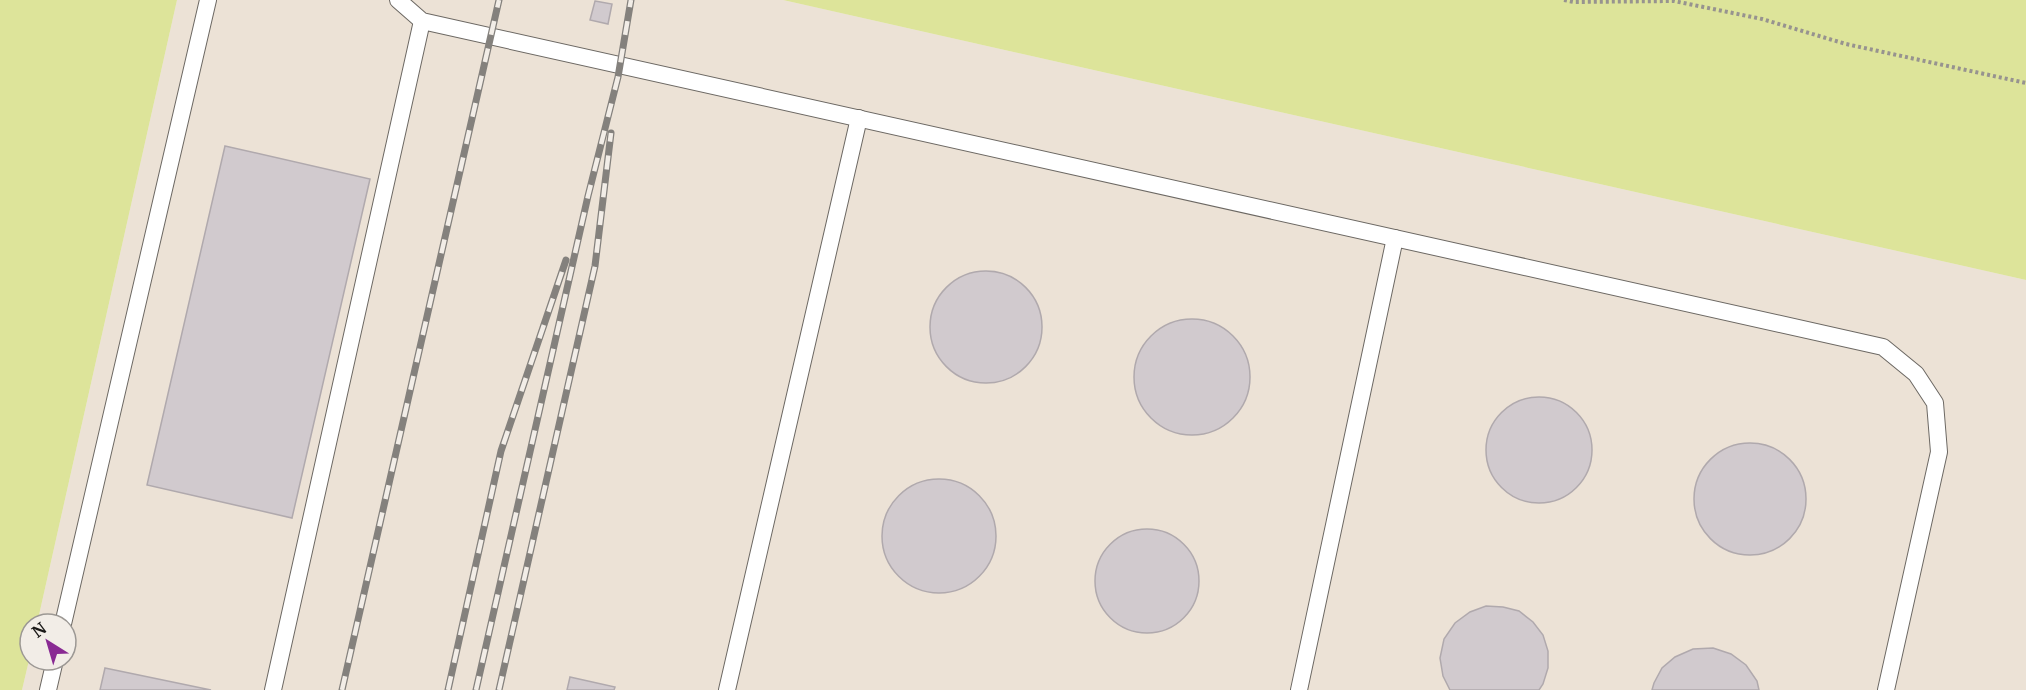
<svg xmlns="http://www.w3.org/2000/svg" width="2026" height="690" viewBox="0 0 2026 690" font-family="Merriweather,serif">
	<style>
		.built { fill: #ece2d6 }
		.green { fill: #dde49a }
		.building { fill: #d1cace; stroke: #b0a9ad; stroke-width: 1.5 }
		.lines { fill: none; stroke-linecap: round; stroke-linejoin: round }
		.service-casing { stroke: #6c6863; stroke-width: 18 }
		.path { stroke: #97938f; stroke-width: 4; stroke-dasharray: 3 3; stroke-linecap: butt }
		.service { stroke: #fff; stroke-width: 16 }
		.rail-casing { stroke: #84817d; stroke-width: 7 }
		.rail { stroke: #f2ede7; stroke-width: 4.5; stroke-dasharray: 14; stroke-linecap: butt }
	</style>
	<rect width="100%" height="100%" fill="#f2ede7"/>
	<polygon class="built" points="177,0 783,0 2026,280 2026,690 22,690 30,656 30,660 66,660 66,624 37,624"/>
	<g class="green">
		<polygon points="0,0 177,0 37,624 30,624 30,656 22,690 0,690"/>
		<polygon points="783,0 2026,0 2026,280"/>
	</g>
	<g class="building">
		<polygon points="595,1 612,4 608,24 590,20"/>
		<polygon points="225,146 370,179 292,518 147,485"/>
		<circle cx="986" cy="327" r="56"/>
		<circle cx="1192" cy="377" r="58"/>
		<circle cx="1539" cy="450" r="53"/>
		<circle cx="1750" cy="499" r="56"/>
		<circle cx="939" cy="536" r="57"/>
		<circle cx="1147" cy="581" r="52"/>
		<polygon points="1486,606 1503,607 1519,611 1533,622 1543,635 1548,651 1548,668 1543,684 1539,690 1450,690 1443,676 1440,658 1444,639 1455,623 1470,612"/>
		<polygon points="1713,648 1731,654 1746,665 1757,681 1759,690 1652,690 1654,683 1662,668 1675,657 1693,649"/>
		<polygon points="105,668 211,690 100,690"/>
		<polygon points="570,677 615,687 614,690 567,690"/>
	</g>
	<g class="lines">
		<g class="service-casing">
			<g id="service">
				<polyline points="398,0 422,21 1883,347 1916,374 1935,403 1939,452 1886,690"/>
				<polyline points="63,624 208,0"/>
				<polyline points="48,690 55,660"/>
				<polyline points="273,690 422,21"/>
				<polyline points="727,690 859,118"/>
				<polyline points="1299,690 1395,238"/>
			</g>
		</g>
		<polyline class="path" points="1564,0 1574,2 1674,1 1762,19 1846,44 2026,83"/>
		<use href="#service" class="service"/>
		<g class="rail-casing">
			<g id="rail">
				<polyline points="342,690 499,0"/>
				<polyline points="448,690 501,451 566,260"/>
				<polyline points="476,690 588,196 618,77 631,0"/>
				<polyline points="499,690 595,266 611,133"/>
			</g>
		</g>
		<use href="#rail" class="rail"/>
	</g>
	<g transform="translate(48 642) rotate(323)"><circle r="28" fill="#f2ede7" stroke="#9c9894" stroke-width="1.5"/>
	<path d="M0-4.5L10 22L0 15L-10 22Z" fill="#892a93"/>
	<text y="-9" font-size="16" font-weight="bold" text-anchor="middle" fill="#1a1817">N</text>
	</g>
</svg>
